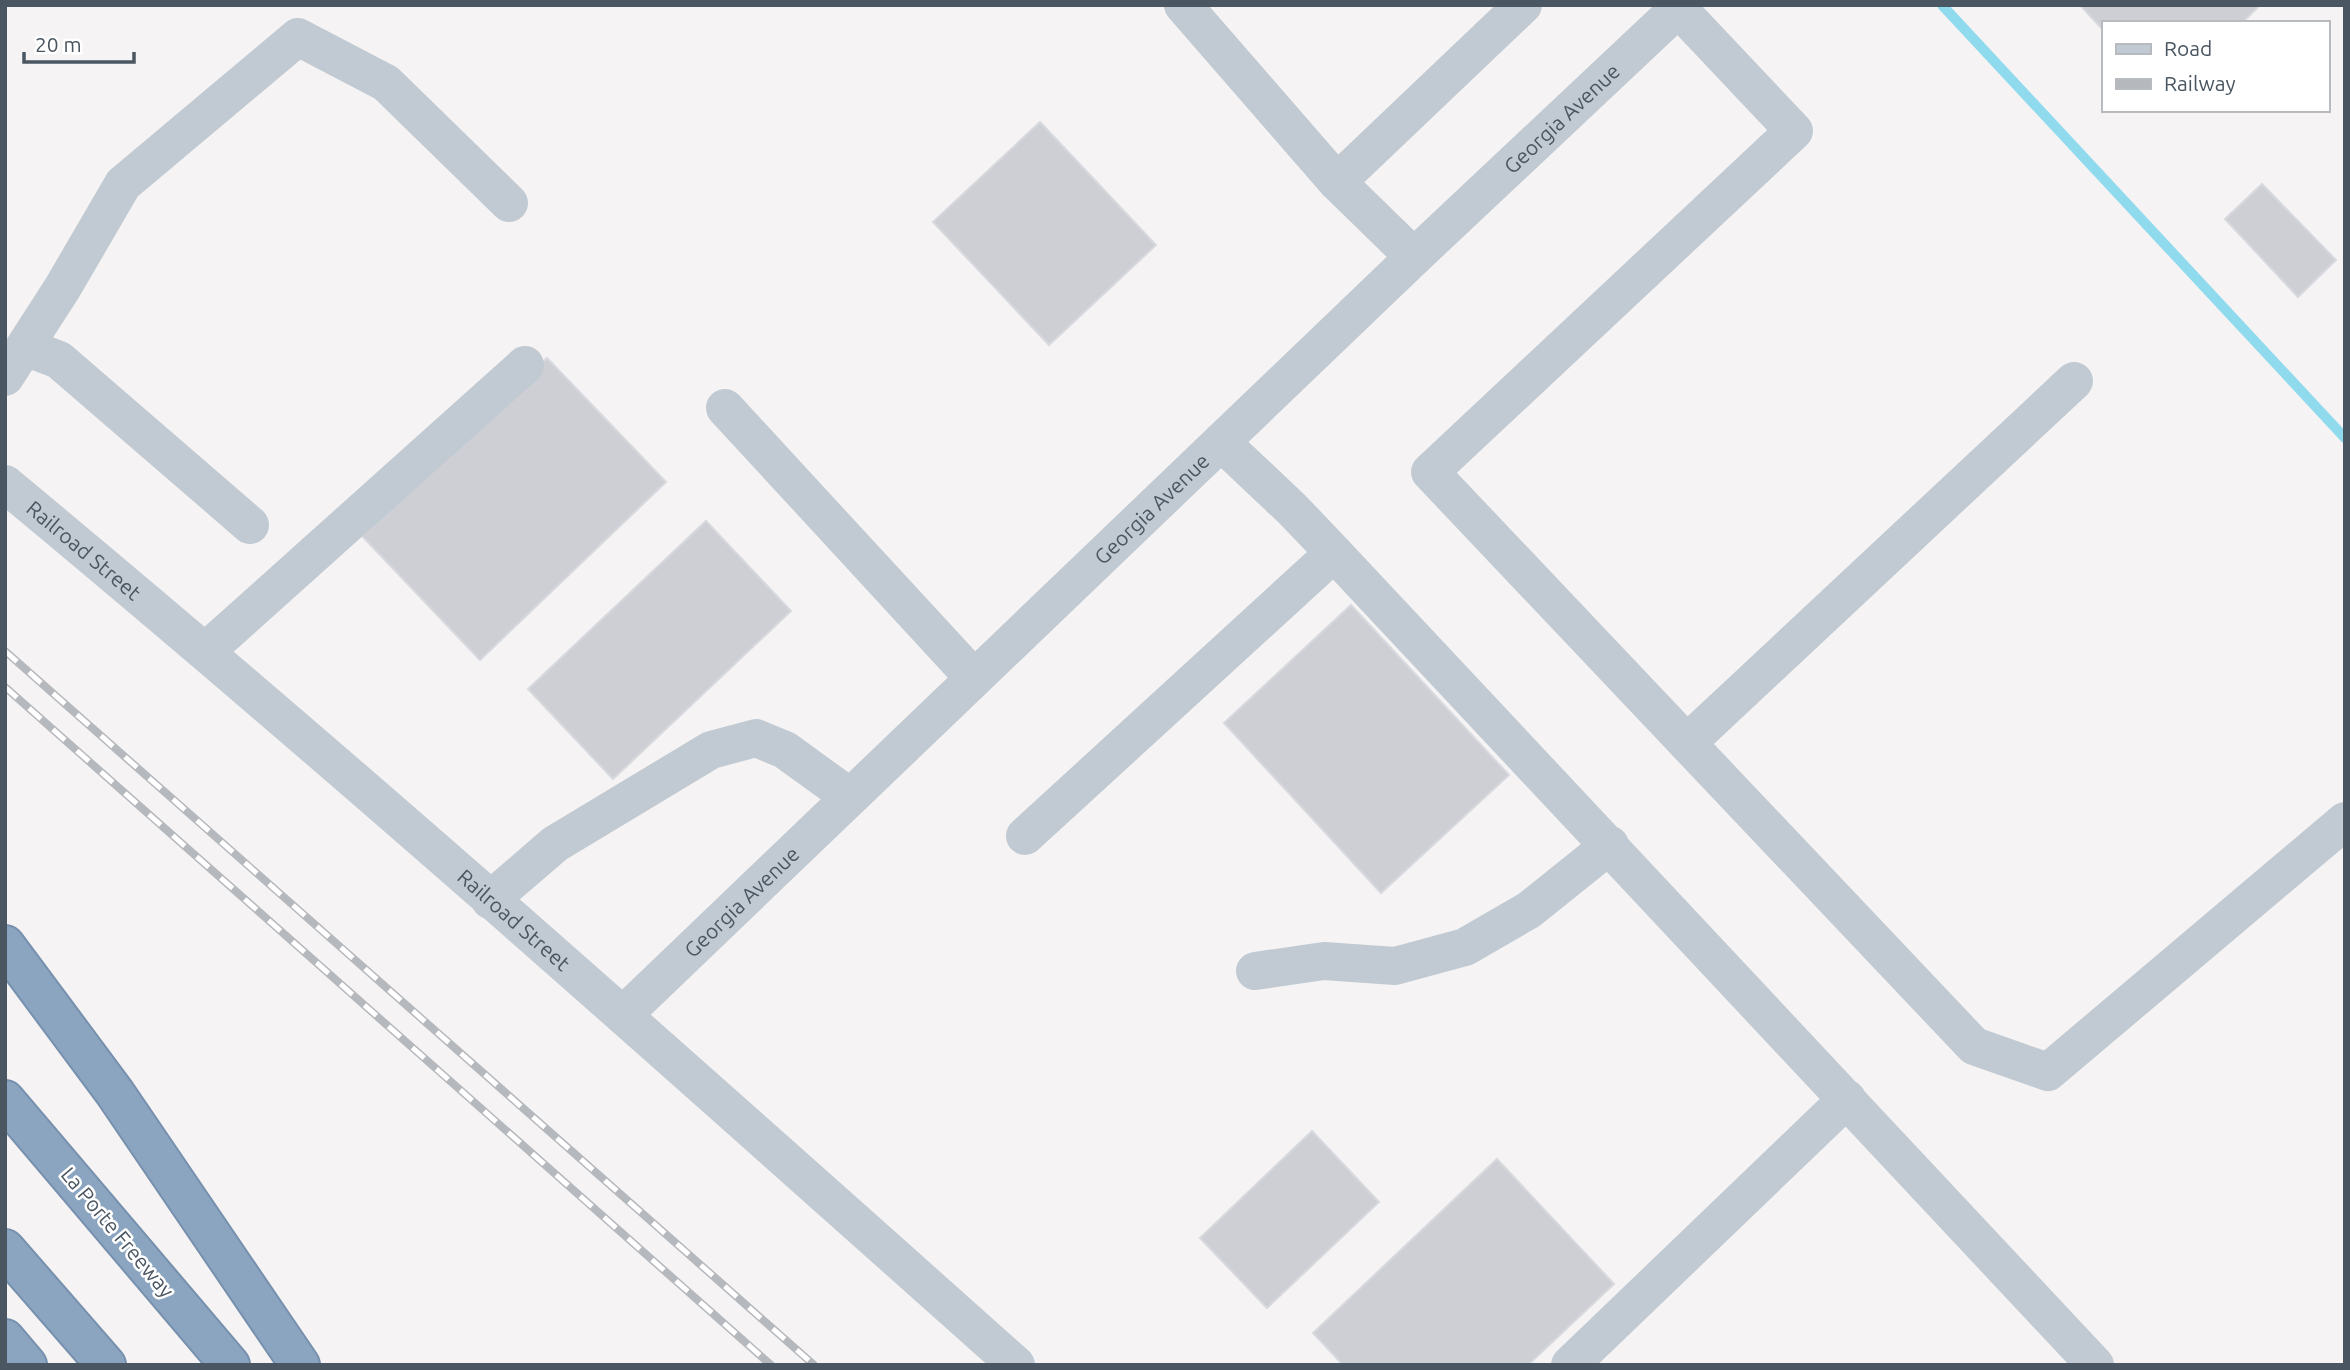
<svg xmlns="http://www.w3.org/2000/svg" width="2350" height="1370" viewBox="0 0 2350 1370" font-family="Ubuntu,sans-serif">
	<style>
		.lines { fill: none; stroke-linecap: round; stroke-linejoin: round }
		.stream { stroke: #90daee; stroke-width: 10 }
		.building { fill: #cdcfd5; stroke: #d7d9de; stroke-width: 2 }
		.highway-casing { stroke: #7690ad; stroke-width: 42 }
		.minor { stroke: #c1cad2; stroke-width: 38 }
		.highway { stroke: #8ba5c1; stroke-width: 38 }
		.rail-casing { stroke: #b5b8bd; stroke-width: 8 }
		.rail { stroke: #fff; stroke-width: 5; stroke-dasharray: 16; stroke-linecap: butt }
		.labels { text-anchor: middle; dominant-baseline: central; stroke-width: 5; stroke-linejoin: round; paint-order: stroke }
		.street-label { font-size: 21px; fill: #4a5661; stroke: #fff }
	</style>
	<rect width="100%" height="100%" fill="#f5f3f3"/>
	<g class="lines">
		<polyline class="stream" points="1942,5 2345,438"/>
	</g>
	<g class="building">
		<polygon points="2080,5 2260,5 2242,23 2103,23 2103,30"/>
		<polygon points="1040,122 1156,245 1049,345 933,222"/>
		<polygon points="2262,184 2336,260 2298,297 2225,219"/>
		<polygon points="547,358 666,482 480,660 362,536"/>
		<polygon points="706,521 791,611 613,779 528,689"/>
		<polygon points="1351,605 1509,775 1381,893 1224,723"/>
		<polygon points="1312,1131 1379,1202 1267,1308 1200,1238"/>
		<polygon points="1497,1159 1614,1284 1528,1365 1343,1365 1313,1333"/>
	</g>
	<g class="lines">
		<g class="highway-casing">
			<g id="highway">
				<polyline points="5,945 115,1093 300,1365"/>
				<polyline points="5,1100 230,1365"/>
				<polyline points="5,1249 106,1365"/>
				<polyline points="5,1339 27,1365"/>
			</g>
		</g>
		<g class="minor">
			<polyline points="1183,5 1337,182 1414,257"/>
			<polyline points="1675,5 1794,131 1430,472 1974,1046 2048,1072 2345,821"/>
			<polyline points="1337,182 1523,5"/>
			<polyline points="25,347 59,360 250,525"/>
			<polyline points="5,377 63,287 123,184 298,37 386,83 509,203"/>
			<polyline points="725,408 974,678"/>
			<polyline points="1221,442 1292,509 1334,553 2095,1365"/>
			<path id="s1" d="M5 484C349 769 682 1067 1016 1365"/>
			<polyline points="206,651 525,365"/>
			<polyline points="1687,743 2074,381"/>
			<polyline points="1025,836 1334,553"/>
			<polyline points="490,900 555,844 711,750 756,738 785,750 850,797"/>
			<polyline points="1255,971 1324,961 1395,966 1465,947 1529,910 1610,845"/>
			<path id="s2" d="M623 1015 1414 257 1682 5"/>
			<polyline points="1570,1365 1847,1099"/>
		</g>
		<use href="#highway" class="highway"/>
		<g class="rail-casing">
			<g id="rail">
				<polyline points="5,651 814,1365"/>
				<polyline points="5,687 771,1365"/>
			</g>
		</g>
		<use href="#rail" class="rail"/>
	</g>
	<g class="labels">
		<g class="street-label">
			<text stroke="none"><textPath href="#s2" startOffset="1298">Georgia Avenue</textPath></text>
			<text stroke="none"><textPath href="#s2" startOffset="732">Georgia Avenue</textPath></text>
			<text stroke="none"><textPath href="#s1" startOffset="103">Railroad Street</textPath></text>
			<text stroke="none"><textPath href="#s2" startOffset="164">Georgia Avenue</textPath></text>
			<text stroke="none"><textPath href="#s1" startOffset="670">Railroad Street</textPath></text>
			<text transform="translate(118 1232) rotate(50)">La Porte Freeway</text>
		</g>
	</g>
	<rect width="2350" height="1370" fill="none" stroke="#4a5661" stroke-width="14"/>
	<rect x="2102" y="21" width="228" height="91" fill="#ffffff" stroke="#b7bbc0" stroke-width="2"/>
	<rect x="2116" y="44" width="35" height="10" fill="#c1cad2" stroke="#b7bbc0" stroke-width="2"/>
	<text x="2164" y="56" font-size="21" fill="#4a5661">Road</text>
	<rect x="2116" y="79" width="35" height="10" fill="#b5b8bd" stroke="#b7bbc0" stroke-width="2"/>
	<text x="2164" y="91" font-size="21" fill="#4a5661">Railway</text>
	<path d="M24 52v10h110v-10" fill="none" stroke="#4a5661" stroke-width="3.5"/>
	<text x="35" y="52" font-size="21" fill="#4a5661" stroke="#ffffff" stroke-width="5" paint-order="stroke">20 m</text>
</svg>
